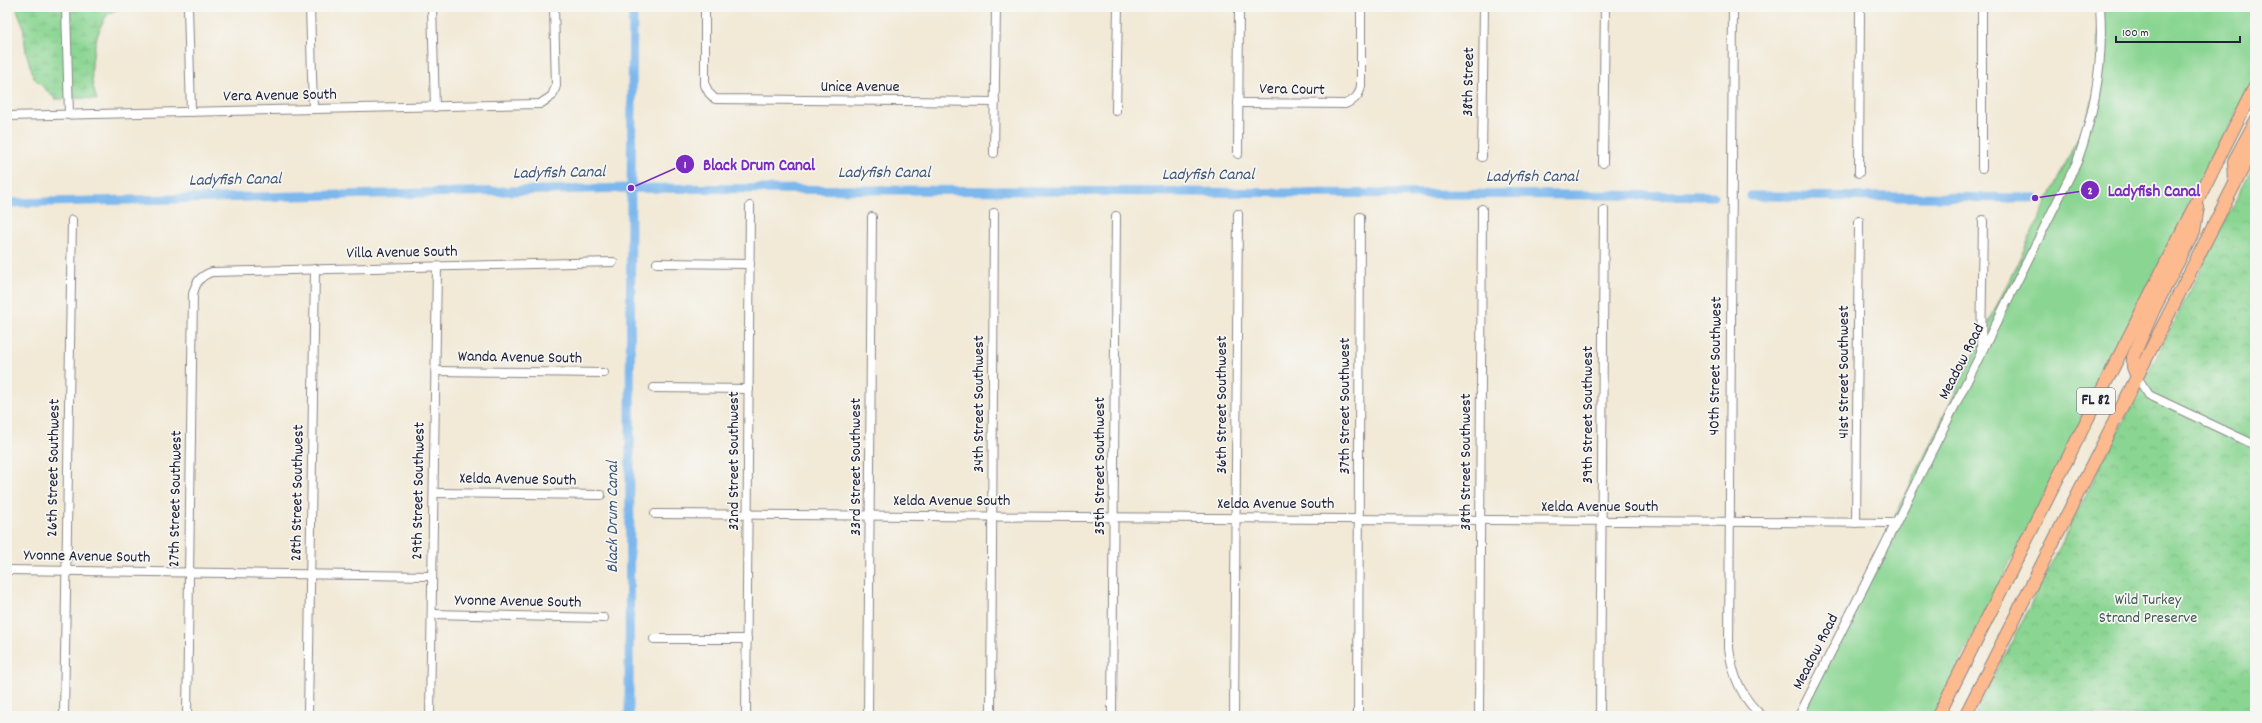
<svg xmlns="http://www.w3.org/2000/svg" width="2262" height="723" viewBox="0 0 2262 723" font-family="Dekko,sans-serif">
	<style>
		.grass { fill: #8ad592; stroke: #567c66 }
		.wetland { fill: url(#wetland-marsh); stroke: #567c66 }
		.park { fill: url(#park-crowns); stroke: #567c66 }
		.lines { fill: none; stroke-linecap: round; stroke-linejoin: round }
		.canal { stroke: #7bb7ed; stroke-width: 9 }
		.minor-casing { stroke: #8a8688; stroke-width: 10 }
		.highway-casing { stroke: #8a8688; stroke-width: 14 }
		.minor { stroke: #fff; stroke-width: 8 }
		.highway { stroke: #fcba8e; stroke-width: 12 }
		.labels { text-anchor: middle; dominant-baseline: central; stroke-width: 3.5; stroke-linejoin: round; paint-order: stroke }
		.shield { fill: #f6f6f2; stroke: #626272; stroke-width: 1 }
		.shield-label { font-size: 15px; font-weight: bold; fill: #22223b }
		.street-label { font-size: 16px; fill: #22223b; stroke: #f6f6f2 }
		.park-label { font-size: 16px; fill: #415855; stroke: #f6f6f2 }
		.water-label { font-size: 17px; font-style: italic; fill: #415679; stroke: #f6f6f2 }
		.leader { fill: none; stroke: #7b2cbf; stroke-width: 1.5 }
		.callout-dot { fill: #7b2cbf; stroke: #f6f6f2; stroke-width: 1.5 }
		.mark-label { font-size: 12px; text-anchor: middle; font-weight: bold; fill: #fff }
		.callout-label { font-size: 17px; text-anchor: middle; font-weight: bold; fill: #7b2cbf; stroke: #f6f6f2; stroke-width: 3.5; stroke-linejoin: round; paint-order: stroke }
	</style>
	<defs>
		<pattern id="wetland-marsh" width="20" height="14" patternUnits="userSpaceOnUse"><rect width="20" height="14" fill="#8ad592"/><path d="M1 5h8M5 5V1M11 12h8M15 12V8" fill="none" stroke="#77b77f"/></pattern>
		<pattern id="park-crowns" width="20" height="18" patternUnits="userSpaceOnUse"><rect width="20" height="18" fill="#8ad592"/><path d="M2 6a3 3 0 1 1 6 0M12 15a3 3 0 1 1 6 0" fill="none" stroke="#77b77f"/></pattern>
	</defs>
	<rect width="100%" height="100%" fill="#f6f6f2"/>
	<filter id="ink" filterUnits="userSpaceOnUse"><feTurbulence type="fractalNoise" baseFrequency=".025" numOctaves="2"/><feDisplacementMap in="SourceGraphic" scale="8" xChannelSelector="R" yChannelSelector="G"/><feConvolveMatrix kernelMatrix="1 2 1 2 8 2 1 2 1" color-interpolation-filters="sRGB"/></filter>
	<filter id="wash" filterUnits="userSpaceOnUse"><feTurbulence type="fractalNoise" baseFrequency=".012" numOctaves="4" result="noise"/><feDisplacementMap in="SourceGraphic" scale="16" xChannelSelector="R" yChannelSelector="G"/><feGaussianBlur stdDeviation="0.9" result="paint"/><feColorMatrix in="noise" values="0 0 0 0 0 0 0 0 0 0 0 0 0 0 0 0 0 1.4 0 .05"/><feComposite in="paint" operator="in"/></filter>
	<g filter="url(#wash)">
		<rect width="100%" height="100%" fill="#f2e9d6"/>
		<polygon class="grass" points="2100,7 2255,7 2255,76 1933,716 1799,716 2086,121 2097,85"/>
		<path class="wetland" d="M16 7H134C126 7 116 9 110 13 97 22 90 64 92 78 92 85 95 93 97 100L84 98 55 99 34 78 26 52 23 25Z"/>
		<polygon class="park" points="2255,162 2255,716 1974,716"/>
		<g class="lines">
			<g class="canal">
				<polyline points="1751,196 2035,198"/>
				<polyline points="7,203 631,188 1713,196"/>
				<polyline points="629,716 631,188 633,7"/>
			</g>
		</g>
	</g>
	<g filter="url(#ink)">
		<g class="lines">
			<g class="minor-casing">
				<g id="minor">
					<polyline points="66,7 69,115"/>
					<polyline points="188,7 191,112"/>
					<polyline points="310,7 313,109"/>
					<polyline points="432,7 435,107"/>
					<polyline points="705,7 705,85 709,93 715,99 995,102"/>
					<path d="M1733 7 1729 648C1732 674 1741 698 1762 716"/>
					<path d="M1238 103 1345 104C1355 100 1359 96 1361 86V7"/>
					<polyline points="1116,111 1118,7"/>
					<polyline points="7,116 540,104 552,96 556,86 554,7"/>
					<polyline points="994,153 996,7"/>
					<polyline points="1238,154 1239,7"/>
					<polyline points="1482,157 1484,7"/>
					<polyline points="1603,163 1605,7"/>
					<polyline points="1982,168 1982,7"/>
					<polyline points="1859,173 1860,7"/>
					<polyline points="657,263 750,264"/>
					<polyline points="1981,352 1983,220"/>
					<polyline points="436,371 604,373"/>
					<polyline points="2137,377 2149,395 2255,445"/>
					<polyline points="654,388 749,389"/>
					<polyline points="434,493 601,495"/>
					<polyline points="655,514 1896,523"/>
					<polyline points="1856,523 1859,221"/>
					<polyline points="7,570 431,576"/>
					<polyline points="432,614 604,618"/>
					<polyline points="654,639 747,639"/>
					<polyline points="64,716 72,220"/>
					<path d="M187 716 193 294C196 282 200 276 212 272L613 262"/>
					<polyline points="308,716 315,269"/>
					<polyline points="430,716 437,267"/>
					<polyline points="746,716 750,206"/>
					<polyline points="868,716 872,217"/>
					<polyline points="991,716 994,213"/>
					<polyline points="1112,716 1116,216"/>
					<polyline points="1234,716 1238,214"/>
					<polyline points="1358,716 1360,217"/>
					<polyline points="1479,716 1482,209"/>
					<polyline points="1600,716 1604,210"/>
					<path d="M1799 716 2077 162C2095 112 2104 61 2100 7"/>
				</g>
			</g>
			<g class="highway-casing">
				<g id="highway">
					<polyline points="2235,181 2234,161 2255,122"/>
					<polyline points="2137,377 2133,367 2133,357 2154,309 2194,231 2198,207"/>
					<polyline points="1938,716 2255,86"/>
					<polyline points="1965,716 2255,144"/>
				</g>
			</g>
			<use href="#minor" class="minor"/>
			<use href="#highway" class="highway"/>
		</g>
	</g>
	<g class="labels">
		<rect class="shield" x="2077" y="388" width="38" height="26" rx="3"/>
		<g class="shield-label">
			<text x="2096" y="401">FL 82</text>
		</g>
		<g class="street-label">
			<text transform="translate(1469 82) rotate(-89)">38th Street</text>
			<text x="860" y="87">Unice Avenue</text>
			<text transform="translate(1292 90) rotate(1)">Vera Court</text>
			<text transform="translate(280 96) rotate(-1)">Vera Avenue South</text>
			<text transform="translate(402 253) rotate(-1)">Villa Avenue South</text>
			<text transform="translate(520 358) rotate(1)">Wanda Avenue South</text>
			<text transform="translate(1962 362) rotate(-63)">Meadow Road</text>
			<text transform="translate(1716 366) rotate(-89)">40th Street Southwest</text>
			<text transform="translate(1844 372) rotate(-90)">41st Street Southwest</text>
			<text transform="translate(979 404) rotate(-90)">34th Street Southwest</text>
			<text transform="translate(1222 405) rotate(-90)">36th Street Southwest</text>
			<text transform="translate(1345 406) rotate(-90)">37th Street Southwest</text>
			<text transform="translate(1588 415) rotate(-90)">39th Street Southwest</text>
			<text transform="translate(734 461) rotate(-90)">32nd Street Southwest</text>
			<text transform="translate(1466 462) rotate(-90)">38th Street Southwest</text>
			<text transform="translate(1100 466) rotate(-90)">35th Street Southwest</text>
			<text transform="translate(856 467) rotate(-90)">33rd Street Southwest</text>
			<text transform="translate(54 468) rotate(-89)">26th Street Southwest</text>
			<text transform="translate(518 480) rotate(1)">Xelda Avenue South</text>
			<text transform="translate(419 491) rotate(-89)">29th Street Southwest</text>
			<text transform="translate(298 493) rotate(-89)">28th Street Southwest</text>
			<text transform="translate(176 499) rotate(-89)">27th Street Southwest</text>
			<text x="952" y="501">Xelda Avenue South</text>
			<text x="1276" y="504">Xelda Avenue South</text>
			<text x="1600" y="507">Xelda Avenue South</text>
			<text transform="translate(87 557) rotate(1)">Yvonne Avenue South</text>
			<text transform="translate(518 602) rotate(1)">Yvonne Avenue South</text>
			<text transform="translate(1816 652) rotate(-63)">Meadow Road</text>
		</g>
		<g class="park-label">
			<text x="2148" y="600">Wild Turkey<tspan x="2148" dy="18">Strand Preserve</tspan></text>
		</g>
		<g class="water-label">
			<text transform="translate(559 174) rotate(-1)">Ladyfish Canal</text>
			<text x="884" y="174">Ladyfish Canal</text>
			<text x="1208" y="176">Ladyfish Canal</text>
			<text x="1532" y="178">Ladyfish Canal</text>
			<text transform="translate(235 181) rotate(-1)">Ladyfish Canal</text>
			<text transform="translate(614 517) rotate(-90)">Black Drum Canal</text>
		</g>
	</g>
	<path class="leader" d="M631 188L685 164M2035 198L2090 190"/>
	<g class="callout-dot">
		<circle cx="631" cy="188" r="4"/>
		<circle cx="2035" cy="198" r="4"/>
		<circle cx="685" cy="164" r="10"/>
		<circle cx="2090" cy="190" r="10"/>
	</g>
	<g class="mark-label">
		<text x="685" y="168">1</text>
		<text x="2090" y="194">2</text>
	</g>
	<g class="callout-label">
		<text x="759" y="170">Black Drum Canal</text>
		<text x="2154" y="196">Ladyfish Canal</text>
	</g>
	<rect width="2262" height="723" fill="none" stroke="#f6f6f2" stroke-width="24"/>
	<path d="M2116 36v6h124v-6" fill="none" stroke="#22223b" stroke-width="2"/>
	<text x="2122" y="36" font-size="12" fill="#22223b" stroke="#f6f6f2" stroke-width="3" paint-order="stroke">100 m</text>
</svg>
